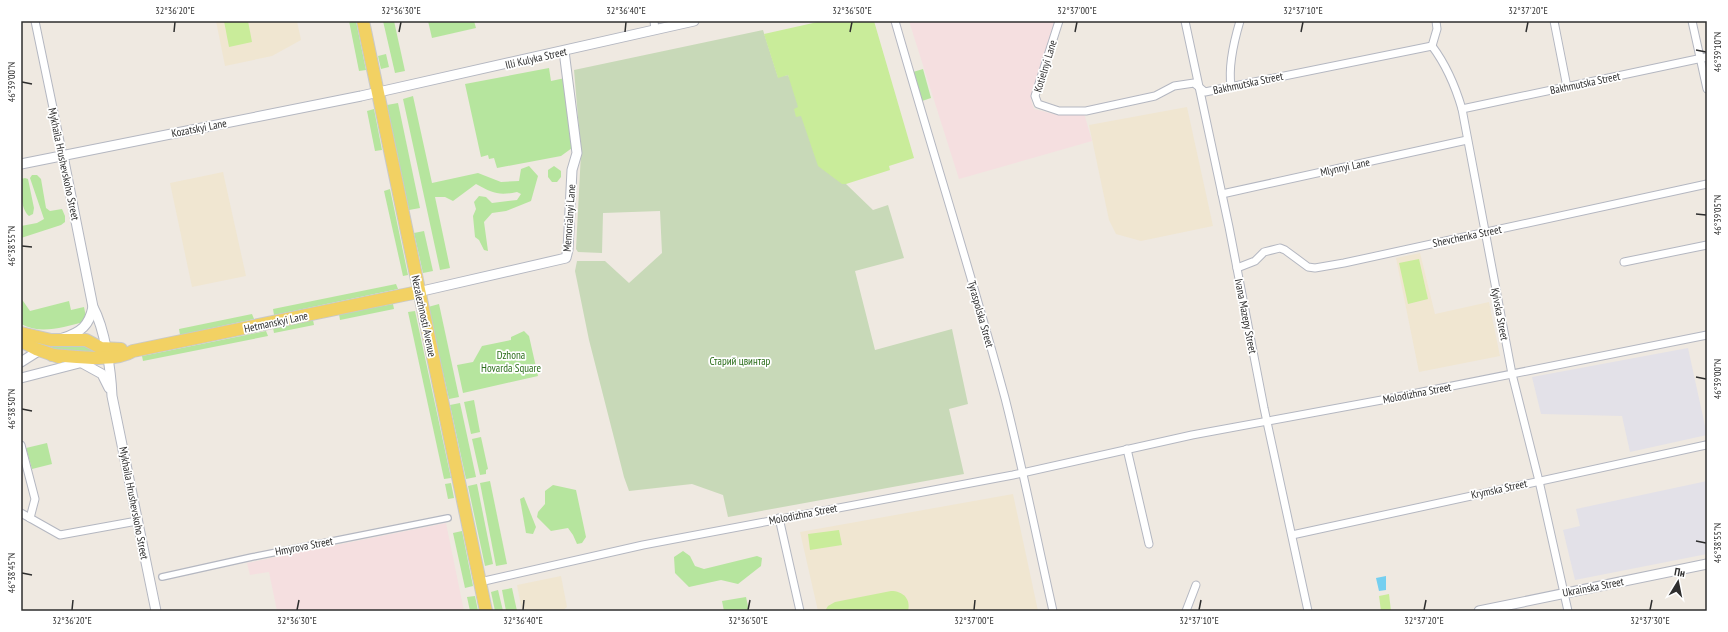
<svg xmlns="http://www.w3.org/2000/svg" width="1728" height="632" viewBox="0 0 1728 632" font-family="'PT Sans Narrow',sans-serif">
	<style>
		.industrial { fill: #e3e1e8 }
		.education { fill: #f0e6d1 }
		.medical { fill: #f5dfe0 }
		.green { fill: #b6e59e }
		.cemetery { fill: #c8d9b8 }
		.pitch { fill: #c9ec9a }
		.water { fill: #75cff0 }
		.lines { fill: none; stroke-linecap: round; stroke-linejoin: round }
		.pedestrian-casing { stroke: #b4b7c1; stroke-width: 8 }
		.minor-casing { stroke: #b4b7c1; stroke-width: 9 }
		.tertiary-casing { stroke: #b4b7c1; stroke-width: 11 }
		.primary-casing { stroke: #c9c9c9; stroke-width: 14 }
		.pedestrian { stroke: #fff; stroke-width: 5.5 }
		.minor { stroke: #fff; stroke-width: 7 }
		.tertiary { stroke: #fff; stroke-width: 9 }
		.primary { stroke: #f2d163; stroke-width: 12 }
		.ticks { fill: none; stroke: #2e2e2e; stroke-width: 1.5 }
		.labels { text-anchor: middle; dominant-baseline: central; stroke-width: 3.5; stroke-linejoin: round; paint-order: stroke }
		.street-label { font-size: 11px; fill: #2e2e2e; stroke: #fff }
		.park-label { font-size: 11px; fill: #2c6e1b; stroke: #fff }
		.neatline { fill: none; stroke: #2e2e2e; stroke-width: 1.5 }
		.ticks-label { font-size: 10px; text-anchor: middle; fill: #2e2e2e }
	</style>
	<rect width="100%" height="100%" fill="#efe9e1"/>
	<g class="industrial">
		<polygon points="1688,348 1707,435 1630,452 1622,416 1541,414 1532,377"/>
		<polygon points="1707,481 1707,554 1575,580 1563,530 1580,526 1576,509"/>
	</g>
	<g class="education">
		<polygon points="216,21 297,21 301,40 272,56 225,66"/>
		<polygon points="1187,107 1213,226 1141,241 1116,234 1109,220 1089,125"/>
		<polygon points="223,172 246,276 192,287 170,183"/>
		<polygon points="1420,253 1435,314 1489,302 1500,356 1419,372 1396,258"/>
		<polygon points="1013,494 1038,611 818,611 800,532"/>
		<polygon points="561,576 567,607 562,611 522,611 517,585"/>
	</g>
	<g class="medical">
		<polygon points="909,21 1055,21 1031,100 1034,109 1057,115 1084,113 1092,141 959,179"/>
		<polygon points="446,523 464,611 277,611 269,572 250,575 247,563"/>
	</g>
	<g class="green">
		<polygon points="349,21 356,21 366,70 359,71"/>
		<polygon points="383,21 394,21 405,71 395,73"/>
		<polygon points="428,21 474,21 476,28 432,38"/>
		<polygon points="386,54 389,67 381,69 378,56"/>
		<polygon points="549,68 551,81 565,78 572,148 561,156 497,168 494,158 489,159 488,155 481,157 465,84"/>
		<polygon points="923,69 931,98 922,101 913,72"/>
		<path d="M413 96 432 183 478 173 501 182 519 181 521 169 529 166 538 176 531 201 506 211 492 213 484 222 488 251 484 250 479 240 475 237 473 216 476 209 474 202 479 196 486 197 492 203 517 200 521 194 517 192C498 196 493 193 476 184L453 201 445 197H435L450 268 440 270 403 99Z"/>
		<polygon points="398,103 420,208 409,210 387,105"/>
		<polygon points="374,109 382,150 375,151 367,111"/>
		<polygon points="554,166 561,171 561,177 557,182 552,182 548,177 548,170"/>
		<polygon points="32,175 37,175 41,179 46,208 50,211 62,209 65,216 65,222 61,225 21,238 21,226 37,223 44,219 30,178"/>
		<path d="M25 178 28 179 34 208 33 214 29 216C20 208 21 190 21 179Z"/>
		<polygon points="390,189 408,275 403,276 384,191"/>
		<polygon points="424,231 433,271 423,273 414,233"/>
		<polygon points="396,284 398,289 274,315 273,309"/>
		<path d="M21 298 30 311 69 301 71 310 84 307 86 317 84 322C63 327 41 335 21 324Z"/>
		<polygon points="393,304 394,309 340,320 339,314"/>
		<polygon points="439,304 459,397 449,399 428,307"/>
		<polygon points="415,311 451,478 444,479 408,312"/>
		<polygon points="252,314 254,319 180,335 179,329"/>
		<polygon points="313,320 314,325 274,333 273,328"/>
		<polygon points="266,331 268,336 143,361 142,356"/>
		<polygon points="524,331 529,336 538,376 463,393 457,365 473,362 482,346 511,340 511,337"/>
		<polygon points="86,345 93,349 92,352 51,349 52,346"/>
		<polygon points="474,400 480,432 471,434 464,402"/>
		<polygon points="460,403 476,477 466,479 450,405"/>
		<polygon points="481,437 488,469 486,470 486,474 480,475 472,439"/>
		<polygon points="47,443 52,464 32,469 26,448"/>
		<polygon points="490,481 507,564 496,566 480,483"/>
		<polygon points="451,483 454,498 448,499 445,484"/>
		<polygon points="477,484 493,564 485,566 468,486"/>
		<polygon points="553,485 576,490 586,537 582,543 577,544 573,535 568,528 551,531 537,517 538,512 545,504 545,491"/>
		<polygon points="524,497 536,527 533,534 526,533 520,499"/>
		<polygon points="462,531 473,586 465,588 453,533"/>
		<polygon points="683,551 690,556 695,566 704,569 757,556 762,558 761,566 738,584 721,580 689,587 675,573 674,557"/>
		<polygon points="512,588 517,611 506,611 502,590"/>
		<polygon points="498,590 503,611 495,611 491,592"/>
		<polygon points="475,596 478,611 470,611 467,597"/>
		<polygon points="746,597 749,611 724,611 722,601"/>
	</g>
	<polygon class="cemetery" points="763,30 778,77 788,75 837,179 846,184 873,210 888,205 904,258 855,271 875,350 952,329 968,404 949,409 964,474 728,517 723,495 692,484 629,491 624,477 589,340 575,271 577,261 605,261 629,283 662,253 660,211 603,213 602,253 578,252 576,249 581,153 574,70"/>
	<g class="pitch">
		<polygon points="224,21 248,21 252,42 229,47"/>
		<polygon points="822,21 874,21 914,158 889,166 890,170 846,184 842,184 818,166 801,116 796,117 794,109 798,107 788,75 778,78 764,34"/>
		<polygon points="1419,259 1428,299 1408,304 1399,263"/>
		<polygon points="839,530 842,545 810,550 808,534"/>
		<path d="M891 591C903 591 911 599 908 611H825L828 606 835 602Z"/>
		<polygon points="1389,594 1391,611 1381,611 1379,596"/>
	</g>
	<polygon class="water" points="1386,576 1386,590 1379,591 1376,578"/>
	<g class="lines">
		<g class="pedestrian-casing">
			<polyline id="pedestrian" points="162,577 252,557 448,518"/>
		</g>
		<g class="minor-casing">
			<g id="minor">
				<polyline points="35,21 63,156"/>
				<polyline points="654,21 655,30"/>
				<path d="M895 21C931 147 971 272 1005 398 1023 469 1037 540 1053 611"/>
				<polyline points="1059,21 1035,96 1038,104 1059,111 1086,111 1155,96 1174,86 1194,83 1205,92 1432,46"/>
				<polyline points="1185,21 1229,227 1264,408 1308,611"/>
				<path d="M1436 21 1437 29 1432 46C1447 66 1455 85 1462 109L1512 374 1539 481 1568 611"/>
				<polyline points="1554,21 1567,87"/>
				<polyline points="1692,21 1707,89"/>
				<path d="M1231 86C1228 65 1234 41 1240 21"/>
				<polyline points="1462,109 1707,57"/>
				<polyline points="1222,194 1467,140"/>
				<polyline points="1624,262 1707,245"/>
				<polyline points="1237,268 1255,261 1264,252 1280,248 1285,250 1308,267 1315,268 1344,263 1707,184"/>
				<polyline points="21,445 35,499 30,518"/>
				<polyline points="1127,449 1149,544"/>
				<polyline points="21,513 60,535 137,521"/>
				<polyline points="779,518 800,611"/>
				<polyline points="1292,535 1706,445"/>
				<polyline points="480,582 643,545 1013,475 1192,435 1387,399 1707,335"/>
				<polyline points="1186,611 1196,585"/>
			</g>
		</g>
		<g class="tertiary-casing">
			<g id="tertiary">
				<path d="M63 156 93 307C105 329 111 371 112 396L156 611"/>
				<polyline points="21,164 361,96 694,21"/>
				<polyline points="418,292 566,258 568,250 572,170 577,153 564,51"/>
				<path d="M63 338C81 332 89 326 93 307"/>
				<polyline points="21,362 40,350"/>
				<polyline points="82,363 102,374 109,388"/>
				<polyline points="21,378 91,360"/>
				<polyline points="1479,611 1707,564"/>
			</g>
		</g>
		<g class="primary-casing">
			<g id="primary">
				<polyline points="363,21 486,611"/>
				<polyline points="21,333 51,340 86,340 101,348 121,349"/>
				<polyline points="21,341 36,349 59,357"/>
				<path d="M52 355C74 356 113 363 133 351L418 292"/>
			</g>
		</g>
		<use href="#pedestrian" class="pedestrian"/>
		<use href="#minor" class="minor"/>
		<use href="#tertiary" class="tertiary"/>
		<use href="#primary" class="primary"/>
	</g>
	<path class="ticks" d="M174 32 175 22M399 32 401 22M625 32 626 22M850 32 852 22M1075 32 1077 22M1301 32 1303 22M1526 32 1528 22M1696 50 1706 52M22 82 32 84M1696 214 1706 215M22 246 32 247M1696 377 1706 379M22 409 32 411M1696 541 1706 543M22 573 32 575M72 610 73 600M297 610 299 600M523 610 524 600M748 610 750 600M974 610 975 600M1199 610 1201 600M1424 610 1426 600M1650 610 1652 600"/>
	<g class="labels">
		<g class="street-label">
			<text transform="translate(536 58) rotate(-13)">Illi Kulyka Street</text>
			<text transform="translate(1045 66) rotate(-73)">Kotielnyi Lane</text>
			<text transform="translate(1248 83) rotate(-12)">Bakhmutska Street</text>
			<text transform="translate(1585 83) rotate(-12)">Bakhmutska Street</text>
			<text transform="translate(199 128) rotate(-11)">Kozatskyi Lane</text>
			<text transform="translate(64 164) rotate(78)">Mykhaila Hrushevskoho Street</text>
			<text transform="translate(1345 167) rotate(-12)">Mlynnyi Lane</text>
			<text transform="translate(569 218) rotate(-86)">Memorialnyi Lane</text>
			<text transform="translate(1467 236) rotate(-12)">Shevchenka Street</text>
			<text transform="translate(981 314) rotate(74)">Tyraspolska Street</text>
			<text transform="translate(1500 314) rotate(79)">Kyivska Street</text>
			<text transform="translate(424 316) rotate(78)">Nezalezhnosti Avenue</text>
			<text transform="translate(1246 316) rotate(79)">Ivana Mazepy Street</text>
			<text transform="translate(276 322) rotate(-12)">Hetmanskyi Lane</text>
			<text transform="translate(1417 393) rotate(-11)">Molodizhna Street</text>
			<text transform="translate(1499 489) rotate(-12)">Krymska Street</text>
			<text transform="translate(134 503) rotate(79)">Mykhaila Hrushevskoho Street</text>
			<text transform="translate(803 514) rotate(-11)">Molodizhna Street</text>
			<text transform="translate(304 546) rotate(-11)">Hmyrova Street</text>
			<text transform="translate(1593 587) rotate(-11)">Ukrainska Street</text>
		</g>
		<g class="park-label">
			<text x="511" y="355">Dzhona<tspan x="511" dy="13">Hovarda Square</tspan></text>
			<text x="740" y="361">Старий цвинтар</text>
		</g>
	</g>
	<rect width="1728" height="632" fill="none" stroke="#ffffff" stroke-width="44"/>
	<g transform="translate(1678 582) rotate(10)" stroke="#ffffff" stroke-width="3" paint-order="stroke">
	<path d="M0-3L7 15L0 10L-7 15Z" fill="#2e2e2e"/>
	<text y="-6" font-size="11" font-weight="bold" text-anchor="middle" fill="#2e2e2e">Пн</text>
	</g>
	<rect x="22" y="22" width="1684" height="588" class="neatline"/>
	<g class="ticks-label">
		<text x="175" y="14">32°36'20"E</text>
		<text x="401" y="14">32°36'30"E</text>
		<text x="626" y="14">32°36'40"E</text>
		<text x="852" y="14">32°36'50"E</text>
		<text x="1077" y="14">32°37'00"E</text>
		<text x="1303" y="14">32°37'10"E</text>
		<text x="1528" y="14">32°37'20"E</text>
		<text transform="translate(1717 52) rotate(-90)" y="4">46°39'10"N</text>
		<text transform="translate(11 82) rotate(-90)" y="4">46°39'00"N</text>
		<text transform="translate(1717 215) rotate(-90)" y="4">46°39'05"N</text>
		<text transform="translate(11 246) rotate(-90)" y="4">46°38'55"N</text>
		<text transform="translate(1717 379) rotate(-90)" y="4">46°39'00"N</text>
		<text transform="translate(11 409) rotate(-90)" y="4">46°38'50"N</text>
		<text transform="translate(1717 543) rotate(-90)" y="4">46°38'55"N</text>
		<text transform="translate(11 573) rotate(-90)" y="4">46°38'45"N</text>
		<text x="72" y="624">32°36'20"E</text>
		<text x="297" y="624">32°36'30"E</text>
		<text x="523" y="624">32°36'40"E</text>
		<text x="748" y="624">32°36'50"E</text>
		<text x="974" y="624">32°37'00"E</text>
		<text x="1199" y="624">32°37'10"E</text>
		<text x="1424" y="624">32°37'20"E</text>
		<text x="1650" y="624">32°37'30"E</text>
	</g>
</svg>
